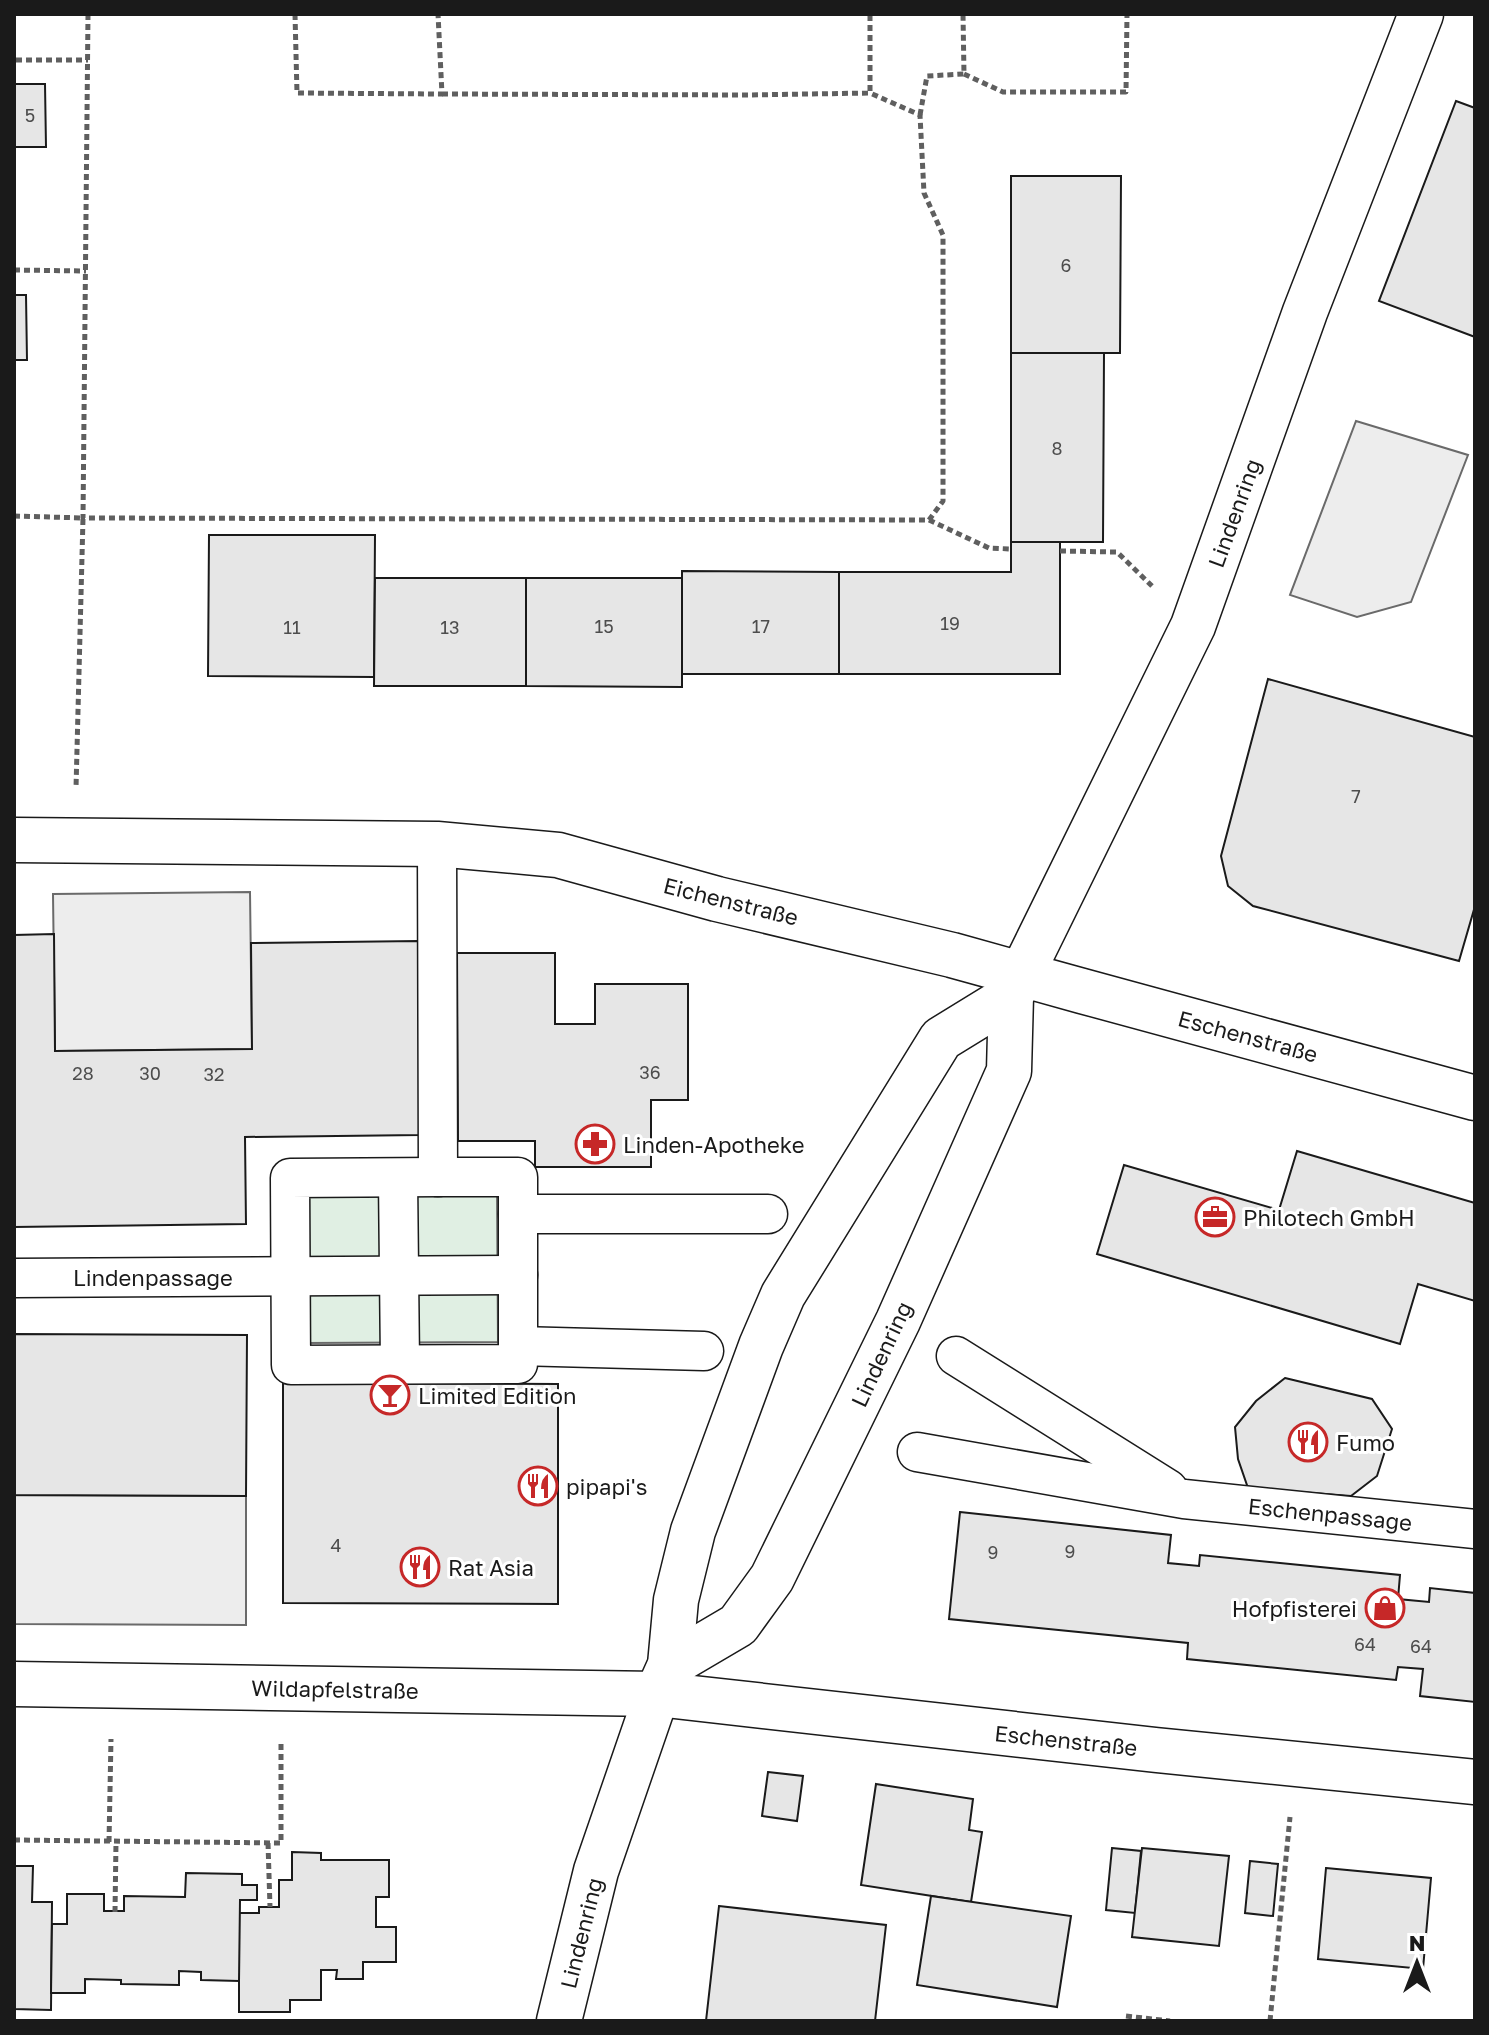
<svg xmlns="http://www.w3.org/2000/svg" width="1489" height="2035" viewBox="0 0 1489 2035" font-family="'Golos Text',sans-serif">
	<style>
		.green { fill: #e0efe3; stroke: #6a6a6a; stroke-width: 2 }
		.parking { fill: #ededed; stroke: #6a6a6a; stroke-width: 2 }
		.building { fill: #e6e6e6; stroke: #1a1a1a; stroke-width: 2 }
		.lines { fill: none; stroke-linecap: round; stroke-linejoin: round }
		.pedestrian-casing { stroke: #1a1a1a; stroke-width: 41 }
		.minor-casing { stroke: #1a1a1a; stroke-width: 47 }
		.path { stroke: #5f5f5f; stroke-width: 5; stroke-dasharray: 6 4; stroke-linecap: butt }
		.pedestrian { stroke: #fff; stroke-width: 38 }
		.minor { stroke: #fff; stroke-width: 44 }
		.labels { text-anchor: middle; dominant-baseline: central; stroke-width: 6; stroke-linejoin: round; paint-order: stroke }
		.number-label { font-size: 18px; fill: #4d4d4d }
		.street-label { font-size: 22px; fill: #1a1a1a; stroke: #fff }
		.poi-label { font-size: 22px; fill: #1a1a1a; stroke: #fff; text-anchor: start }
	</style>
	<rect width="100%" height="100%" fill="#fff"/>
	<polygon class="green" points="497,1191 498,1342 306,1343 305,1193"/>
	<g class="parking">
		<polygon points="1356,421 1468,455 1411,602 1357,617 1290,595"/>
		<polygon points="250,892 252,1049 55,1051 53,894"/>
		<polygon points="14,1495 246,1496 246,1625 14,1624"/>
	</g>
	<g class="building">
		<polygon points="14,84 45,84 46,147 14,147"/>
		<polygon points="1456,101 1475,108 1475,337 1379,301"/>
		<polygon points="1011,176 1121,176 1120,353 1011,353"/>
		<polygon points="14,295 26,295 27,360 14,360"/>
		<polygon points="1011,353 1104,353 1103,542 1011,542"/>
		<polygon points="209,535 375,535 374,677 208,676"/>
		<polygon points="1011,542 1060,542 1060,674 839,674 839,572 1011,572"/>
		<polygon points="682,571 839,572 839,674 682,674"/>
		<polygon points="375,578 526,578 526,686 374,686"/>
		<polygon points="526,578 682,578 682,687 526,686"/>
		<polygon points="1268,679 1475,737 1475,906 1459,961 1253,906 1228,886 1221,856"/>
		<polygon points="54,934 55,1051 252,1049 251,943 418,941 420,1135 245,1137 246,1224 14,1227 14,935"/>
		<polygon points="457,953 555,953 555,1024 595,1024 595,984 688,984 688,1100 651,1100 651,1167 535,1167 535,1141 458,1141"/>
		<polygon points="1297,1151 1475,1203 1475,1301 1418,1284 1400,1344 1097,1254 1124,1165 1279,1210"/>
		<polygon points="14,1334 247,1335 246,1496 14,1495"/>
		<polygon points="1285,1378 1372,1399 1392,1429 1377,1476 1351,1496 1248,1488 1238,1459 1235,1427 1256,1401"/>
		<polygon points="283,1383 558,1384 558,1604 283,1603"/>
		<polygon points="960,1512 1171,1535 1168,1563 1199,1566 1200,1555 1400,1575 1398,1599 1429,1602 1430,1588 1475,1593 1475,1702 1420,1696 1423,1669 1398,1667 1396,1680 1187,1659 1188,1643 949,1619"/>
		<polygon points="768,1772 803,1776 797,1821 762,1816"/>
		<polygon points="876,1784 973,1799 969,1830 982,1832 971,1902 861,1885"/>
		<polygon points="1112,1848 1141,1851 1135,1913 1106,1910"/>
		<polygon points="1142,1848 1229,1856 1219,1946 1132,1937"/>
		<polygon points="292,1852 321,1853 321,1860 389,1860 389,1897 376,1897 376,1927 396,1927 396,1962 363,1962 363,1979 336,1979 337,1970 321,1970 321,2000 290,2000 290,2012 239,2012 239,1913 259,1913 259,1907 279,1907 279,1880 292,1880"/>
		<polygon points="1250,1861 1278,1864 1273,1916 1245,1913"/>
		<polygon points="14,1866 33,1866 32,1902 52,1902 51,2010 14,2009"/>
		<polygon points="1326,1868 1431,1878 1423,1969 1318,1959"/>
		<polygon points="186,1873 242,1874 242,1885 257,1885 257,1900 240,1900 239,1981 201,1980 201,1972 179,1971 179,1985 121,1984 121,1980 85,1979 85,1993 51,1993 52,1924 67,1924 67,1894 104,1894 104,1911 124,1911 124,1896 185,1897"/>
		<polygon points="931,1896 1071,1916 1057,2007 917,1985"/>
		<polygon points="719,1906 886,1925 875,2021 706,2021"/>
	</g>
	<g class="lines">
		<g class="pedestrian-casing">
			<g id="pedestrian">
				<polyline points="437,844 438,1177"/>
				<polygon points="438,1177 518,1177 518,1364 291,1365 290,1178"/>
				<polyline points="398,1178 400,1364"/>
				<polyline points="518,1214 768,1214"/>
				<polyline points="14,1278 518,1275"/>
				<polyline points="518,1346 704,1351"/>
				<polyline points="956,1356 1168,1489"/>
				<polyline points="917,1452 1184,1499 1475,1529"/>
			</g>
		</g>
		<g class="minor-casing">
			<g id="minor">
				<polyline points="14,840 437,844 558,855 717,899 952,955 1082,991 1475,1098"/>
				<polyline points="670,1665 738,1625 772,1578 898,1321 1009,1071 1011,996 1193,626 1305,312 1421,14"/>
				<polyline points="14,1684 657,1694 1156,1750 1475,1782"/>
				<polyline points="559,2021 596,1871 657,1694 670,1665 676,1600 693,1531 761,1346 783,1295 941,1039 1011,996"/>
			</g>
		</g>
		<g class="path">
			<polyline points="88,14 83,518 929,520 943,501 943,235 924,193 920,115 870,93"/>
			<polyline points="295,14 297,93 442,94 438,14"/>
			<polyline points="16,60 88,60"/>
			<polyline points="964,74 1003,92 1126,92 1127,14"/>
			<polyline points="442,94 749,95 870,93 870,14"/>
			<polyline points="920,115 927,76 964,74 963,14"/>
			<polyline points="14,270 86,271"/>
			<polyline points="14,516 83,518 76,788"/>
			<polyline points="929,520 989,548 1011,549"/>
			<polyline points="1060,551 1117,552 1152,586"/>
			<polyline points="14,1840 281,1843 281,1741"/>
			<polyline points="109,1842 111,1739"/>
			<polyline points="268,1843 270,1907"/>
			<polyline points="115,1912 116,1842"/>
			<polyline points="1126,2016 1170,2021"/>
			<polyline points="1270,2021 1290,1817"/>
		</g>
		<use href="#pedestrian" class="pedestrian"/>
		<use href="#minor" class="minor"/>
	</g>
	<defs>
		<g id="pharmacy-ring" transform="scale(2)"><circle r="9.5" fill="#fff" stroke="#c62828" stroke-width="1.5"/><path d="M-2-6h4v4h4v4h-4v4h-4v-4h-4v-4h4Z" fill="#c62828"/></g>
		<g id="office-ring" transform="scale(2)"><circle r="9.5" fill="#fff" stroke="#c62828" stroke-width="1.5"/><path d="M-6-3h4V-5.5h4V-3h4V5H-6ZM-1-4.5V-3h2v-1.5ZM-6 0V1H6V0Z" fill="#c62828"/></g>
		<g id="bar-ring" transform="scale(2)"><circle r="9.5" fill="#fff" stroke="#c62828" stroke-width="1.5"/><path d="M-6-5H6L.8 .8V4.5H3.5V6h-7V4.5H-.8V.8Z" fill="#c62828"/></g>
		<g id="restaurant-ring" transform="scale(2)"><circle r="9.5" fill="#fff" stroke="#c62828" stroke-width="1.5"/><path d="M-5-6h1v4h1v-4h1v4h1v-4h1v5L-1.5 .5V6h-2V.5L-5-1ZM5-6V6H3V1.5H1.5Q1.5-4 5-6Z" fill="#c62828"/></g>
		<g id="shop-ring" transform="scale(2)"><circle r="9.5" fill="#fff" stroke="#c62828" stroke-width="1.5"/><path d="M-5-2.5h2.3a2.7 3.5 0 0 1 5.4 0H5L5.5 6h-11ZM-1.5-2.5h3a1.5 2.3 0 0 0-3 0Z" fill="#c62828"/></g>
	</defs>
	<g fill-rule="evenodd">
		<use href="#pharmacy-ring" x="595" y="1144"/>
		<use href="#office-ring" x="1215" y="1217"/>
		<use href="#bar-ring" x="390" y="1395"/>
		<use href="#restaurant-ring" x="1308" y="1442"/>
		<use href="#restaurant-ring" x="538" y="1486"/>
		<use href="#restaurant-ring" x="420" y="1567"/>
		<use href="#shop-ring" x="1385" y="1608"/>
	</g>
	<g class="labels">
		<g class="number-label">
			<text x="30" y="115">5</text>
			<text x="1066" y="265">6</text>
			<text x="1057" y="448">8</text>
			<text x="950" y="623">19</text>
			<text x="604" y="626">15</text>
			<text x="761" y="626">17</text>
			<text x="292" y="627">11</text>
			<text x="450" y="627">13</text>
			<text x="1356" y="796">7</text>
			<text x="650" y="1072">36</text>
			<text x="83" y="1073">28</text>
			<text x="150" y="1073">30</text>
			<text x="214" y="1074">32</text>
			<text x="336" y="1545">4</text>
			<text x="1070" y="1551">9</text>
			<text x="993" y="1552">9</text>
			<text x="1365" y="1644">64</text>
			<text x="1421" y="1646">64</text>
		</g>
		<g class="street-label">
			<text transform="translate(1234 513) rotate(-70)">Lindenring</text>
			<text transform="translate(731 901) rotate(14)">Eichenstraße</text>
			<text transform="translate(1248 1036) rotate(15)">Eschenstraße</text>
			<text x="153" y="1277">Lindenpassage</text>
			<text transform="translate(881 1354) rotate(-65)">Lindenring</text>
			<text transform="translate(1330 1514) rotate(6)">Eschenpassage</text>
			<text transform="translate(335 1689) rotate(1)">Wildapfelstraße</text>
			<text transform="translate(1066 1740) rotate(6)">Eschenstraße</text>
			<text transform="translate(581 1933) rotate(-76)">Lindenring</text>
		</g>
		<g class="poi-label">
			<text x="623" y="1144">Linden-Apotheke</text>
			<text x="1243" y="1217">Philotech GmbH</text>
			<text x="418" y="1395">Limited Edition</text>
			<text x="1336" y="1442">Fumo</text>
			<text x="566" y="1486">pipapi's</text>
			<text x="448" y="1567">Rat Asia</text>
			<text x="1357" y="1608" text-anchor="end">Hofpfisterei</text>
		</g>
	</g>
	<rect width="1489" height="2035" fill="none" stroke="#1a1a1a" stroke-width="32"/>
	<g transform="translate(1417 1963)" stroke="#ffffff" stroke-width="6" paint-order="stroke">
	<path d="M0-6L14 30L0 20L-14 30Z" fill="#1a1a1a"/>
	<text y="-12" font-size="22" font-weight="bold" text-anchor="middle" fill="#1a1a1a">N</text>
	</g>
</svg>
